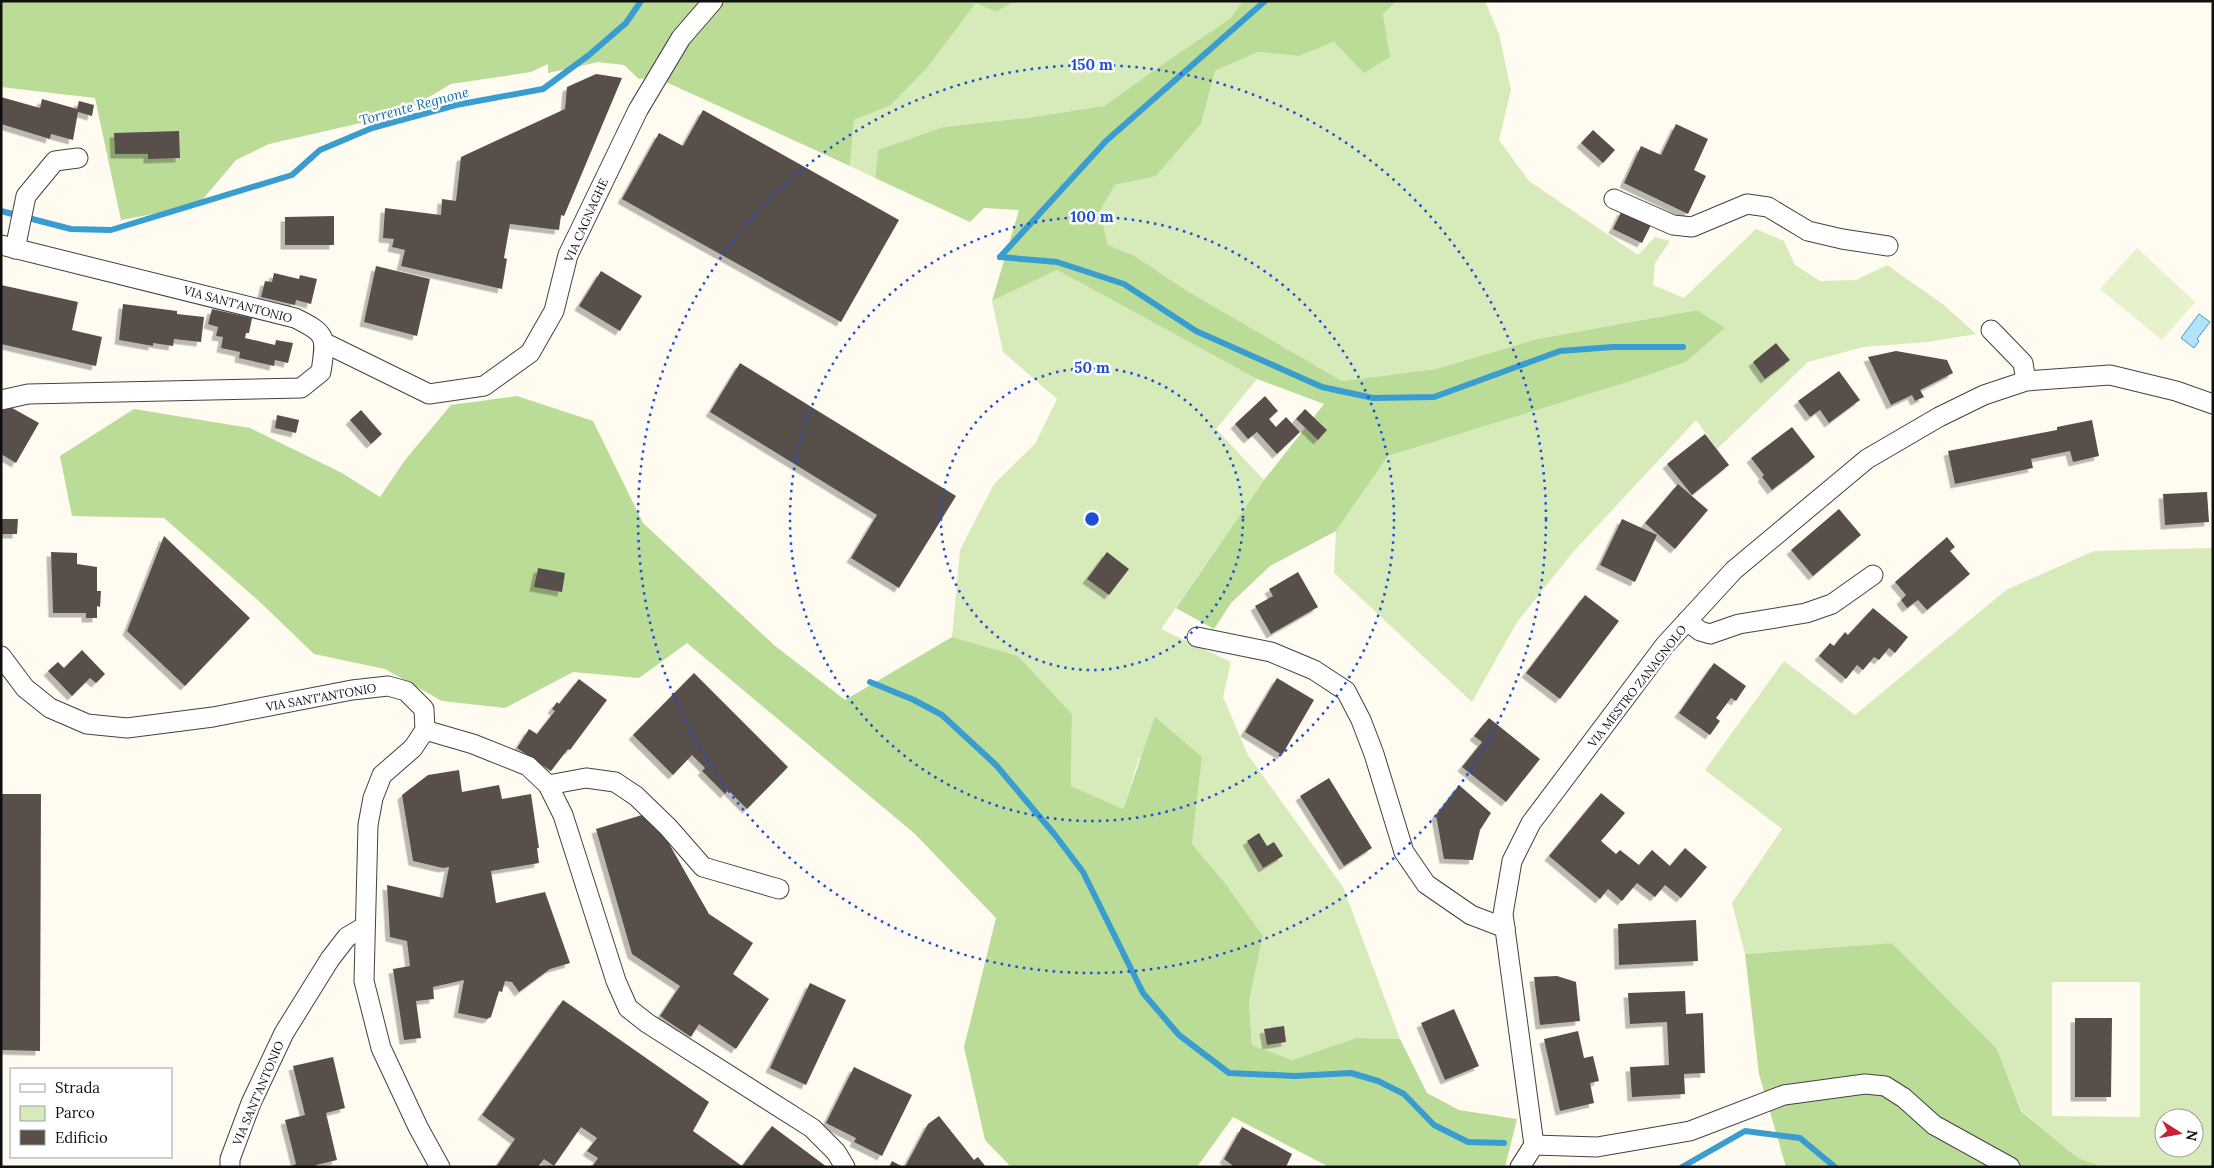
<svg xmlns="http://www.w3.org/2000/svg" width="2214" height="1168" viewBox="0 0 2214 1168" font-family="Lora,serif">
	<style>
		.green { fill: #d6ebb9; fill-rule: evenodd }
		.forest { fill: #badc97 }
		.pitch { fill: #e6f2cb }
		.water { fill: #b4e2f8; stroke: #399dd0 }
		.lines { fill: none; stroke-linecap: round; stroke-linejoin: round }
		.stream { stroke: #399dd0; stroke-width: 6 }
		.building { fill: #584f4b; filter: url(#shadow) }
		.minor-casing { stroke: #424242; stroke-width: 21 }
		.minor { stroke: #fff; stroke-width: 19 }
		.ring { fill: none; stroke: #1d4ed8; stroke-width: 2.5; stroke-dasharray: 2.5 5 }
		.labels { text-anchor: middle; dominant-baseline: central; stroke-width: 5; stroke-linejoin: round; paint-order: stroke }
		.street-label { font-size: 12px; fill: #0f0f0f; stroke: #fff }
		.water-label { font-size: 14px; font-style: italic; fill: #146ea4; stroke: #fff }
		.centre { fill: #1d4ed8; stroke: #fff; stroke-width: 2.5 }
		.ring-label { font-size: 15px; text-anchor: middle; font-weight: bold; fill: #1d4ed8; stroke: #fff; stroke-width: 5; stroke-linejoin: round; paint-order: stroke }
	</style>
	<defs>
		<filter id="shadow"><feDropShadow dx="-4.5" dy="4.5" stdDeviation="0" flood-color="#0004"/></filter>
	</defs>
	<rect width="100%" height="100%" fill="#fffbf0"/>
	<g class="green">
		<polygon points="1016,1 1243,1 1231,19 1163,64 1104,106 1026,118 943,127 878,150 875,178 850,166 854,120 891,105 927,68 976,3 996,12"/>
		<polygon points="1397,1 1485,1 1499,34 1511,90 1499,140 1529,181 1638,255 1655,237 1670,241 1655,263 1653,285 1684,298 1756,229 1784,241 1795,265 1820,281 1856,280 1887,265 1944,305 1976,334 1927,342 1863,347 1808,362 1717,449 1696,420 1574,551 1517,622 1472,702 1334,573 1336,531 1388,456 1625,383 1686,362 1725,328 1696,310 1537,339 1436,369 1342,381 1184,289 1135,256 1108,245 1100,211 1115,185 1156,176 1201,124 1215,71 1258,52 1299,56 1334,42 1390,57 1383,14"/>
		<polygon points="1057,270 1257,379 1216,429 1264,480 1161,629 1231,662 1223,697 1248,755 1343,887 1400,1039 1356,1038 1292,1060 1252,1045 1249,1001 1263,936 1225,883 1192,844 1202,757 1139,758 1123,809 1071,786 1072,714 1018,656 952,637 960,550 994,484 1035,444 1057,399 1003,352 992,301"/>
		<path d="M2213 548V1167H2103L2078 1158 2021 1110 1997 1049 1892 943 1745 954 1732 903 1782 829 1705 770 1784 661 1855 715 2006 590 2094 551ZM2052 982H2140V1117L2052 1116ZM2164 1118H2194V1148H2164Z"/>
	</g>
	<g class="forest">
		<polygon points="1,1 1016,1 996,12 976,3 927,68 891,105 854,120 850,166 655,77 639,79 624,65 598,62 548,73 548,64 531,72 451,84 400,114 269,144 236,160 197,206 121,220 95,98 1,87"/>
		<polygon points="1243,1 1397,1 1383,14 1390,57 1364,73 1334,42 1299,56 1258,52 1215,71 1201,124 1156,176 1115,185 1100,211 1108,245 1135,256 1184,289 1342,381 1436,369 1537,339 1697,310 1725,328 1686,362 1625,383 1388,456 1336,531 1270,566 1231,603 1214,629 1176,608 1264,480 1324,404 1257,379 1057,270 992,301 1019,210 984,208 970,222 875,178 878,150 943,127 1026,118 1104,106 1163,64 1230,19"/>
		<polygon points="517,396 593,421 643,523 774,645 845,700 952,637 1018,656 1072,714 1071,786 1123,809 1155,717 1202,757 1192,844 1225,883 1263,936 1249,1001 1252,1045 1292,1060 1356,1038 1400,1039 1427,1093 1459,1110 1517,1119 1505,1167 1329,1167 1233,1117 1197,1167 1011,1167 985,1140 964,1047 996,918 915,834 687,643 639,678 573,672 505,708 442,701 385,669 314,654 261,603 164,518 72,516 60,456 134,409 250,428 342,473 380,497 405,460 451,405"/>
		<polygon points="1892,943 1997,1049 2021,1111 2078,1158 2103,1167 1786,1167 1759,1074 1745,954"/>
	</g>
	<polygon class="pitch" points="2137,248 2195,302 2162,340 2100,289"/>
	<polygon class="water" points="2199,314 2210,322 2197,339 2199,341 2194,348 2181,338"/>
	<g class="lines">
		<g class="stream">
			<polyline points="1,211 71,229 111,230 292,175 320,150 372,128 456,105 543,89 589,55 626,23 641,1"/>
			<polyline points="1000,257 1057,262 1124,284 1196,331 1322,387 1373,398 1434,397 1560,351 1613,347 1683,347"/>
			<polyline points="1000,257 1106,141 1265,1"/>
			<polyline points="870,682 914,700 942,715 996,765 1055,835 1083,872 1143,993 1179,1035 1229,1073 1295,1076 1351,1073 1378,1081 1404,1094 1434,1125 1468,1142 1504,1143"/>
			<polyline points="1682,1167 1745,1131 1800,1138 1835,1167"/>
		</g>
	</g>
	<g class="building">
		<polygon points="596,74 622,78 564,216 561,215 559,230 510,224 504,258 507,259 502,289 401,266 405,250 392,247 394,239 383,238 385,208 441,215 442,199 456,201 461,157 565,109 567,87"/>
		<polygon points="1,97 40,108 42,99 77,109 79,101 94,105 92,116 78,112 73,140 51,134 50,139 1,124"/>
		<polygon points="703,110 899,220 841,322 622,199 659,133 683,146"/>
		<polygon points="1676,124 1708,139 1694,170 1706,176 1688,214 1624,183 1641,146 1661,155"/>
		<polygon points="1593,130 1615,150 1603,163 1581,143"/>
		<polygon points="179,131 180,158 148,159 148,154 115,154 114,133"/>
		<polygon points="1622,210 1651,225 1642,243 1613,229"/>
		<polygon points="334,216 334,245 285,245 285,217"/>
		<polygon points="376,266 430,279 417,336 364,322"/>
		<polygon points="601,271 642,296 620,331 579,306"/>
		<polygon points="274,273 299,279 300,275 317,279 311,304 296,300 295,305 261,297 265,281 272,282"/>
		<polygon points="1,285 78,302 72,330 102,337 96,366 1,344"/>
		<polygon points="123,304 177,311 177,314 204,317 201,342 174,339 173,346 153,343 153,346 119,340"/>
		<polygon points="212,309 252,318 249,333 246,333 245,338 275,345 276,340 293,343 288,363 275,360 274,366 239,358 240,352 221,348 223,337 216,336 218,327 208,324"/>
		<polygon points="1776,343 1790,360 1765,379 1753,362"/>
		<polygon points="1896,351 1947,360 1953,373 1920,390 1924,397 1915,401 1912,395 1891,405 1868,357"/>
		<polygon points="740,363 956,496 899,588 851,558 877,515 710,412"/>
		<polygon points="1839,371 1860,400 1829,423 1820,410 1810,417 1798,401"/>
		<polygon points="1265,396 1278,411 1269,419 1276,427 1286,417 1300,432 1277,454 1257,432 1248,439 1235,424"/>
		<polygon points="5,404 39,423 16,463 1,454 1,411"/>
		<polygon points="1305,409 1327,430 1318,440 1296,419"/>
		<polygon points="361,410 382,434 371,444 350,420"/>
		<polygon points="277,415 299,420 296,433 275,428"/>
		<polygon points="2092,420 2099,456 2073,462 2070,451 2031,459 2033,468 1955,484 1948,451 2057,430 2057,427"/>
		<polygon points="1792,427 1815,457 1772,490 1762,477 1764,475 1751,458"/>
		<polygon points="1705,434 1729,465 1692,495 1667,464"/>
		<polygon points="1678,484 1708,510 1675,549 1645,523"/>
		<polygon points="2207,492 2209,522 2165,525 2163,494"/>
		<polygon points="1839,509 1861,535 1813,576 1791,550"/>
		<polygon points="1,519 18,519 17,534 1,534"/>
		<polygon points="1622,519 1657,535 1635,582 1600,565"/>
		<polygon points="164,536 250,618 185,686 127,631"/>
		<polygon points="1947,537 1955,547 1950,551 1970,574 1927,610 1918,600 1907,608 1901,600 1906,595 1895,582"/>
		<polygon points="51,552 77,553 77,564 97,567 97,591 101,591 100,607 97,606 97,618 86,618 86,613 53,613"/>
		<polygon points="1107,552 1129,569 1109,595 1087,579"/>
		<polygon points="538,568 565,573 562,592 534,587"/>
		<polygon points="1298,572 1318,607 1271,634 1255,606 1273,596 1269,589"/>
		<polygon points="1585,595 1619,621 1560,699 1526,673"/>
		<polygon points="1873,608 1908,637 1895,653 1889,648 1879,660 1874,657 1863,670 1857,665 1846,679 1819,656 1830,643 1834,646 1845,632 1848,635"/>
		<polygon points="82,650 105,674 96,683 90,678 72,696 48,671 58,662 64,668"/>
		<polygon points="1714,663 1746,686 1736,701 1731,698 1716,718 1720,721 1710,735 1679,713"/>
		<polygon points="694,673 788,767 747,809 728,790 725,794 702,771 705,768 692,755 673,775 633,735"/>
		<polygon points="1277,678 1314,700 1282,755 1245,732"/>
		<polygon points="579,679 607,700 570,750 568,749 551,771 517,748 529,729 537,734 555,711 552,709 557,702 559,704"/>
		<polygon points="1489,718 1540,759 1506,802 1462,767 1482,742 1474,736"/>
		<polygon points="459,770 462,792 499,785 502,799 531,794 539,848 537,848 539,863 491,871 496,903 545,892 570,963 550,969 519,992 512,982 505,981 502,992 499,991 491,1017 487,1019 458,1013 464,980 433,987 434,999 416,1001 421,1038 404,1040 393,969 410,966 407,941 390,937 387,885 443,898 449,867 443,868 413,861 402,795 428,775"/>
		<polygon points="1329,778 1372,848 1344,866 1300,796"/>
		<polygon points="1459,785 1491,813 1480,830 1473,860 1444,859 1436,815"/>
		<polygon points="1601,793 1625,813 1601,841 1616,854 1620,850 1639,865 1652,850 1670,866 1685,848 1707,867 1681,898 1665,885 1655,897 1637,883 1622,901 1608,889 1600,899 1549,856"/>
		<polygon points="1,794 41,794 40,1051 1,1050"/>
		<polygon points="642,815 663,833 709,914 753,943 733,974 769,999 736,1049 699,1024 691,1037 660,1016 680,986 632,954 596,829"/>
		<polygon points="1259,833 1267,846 1274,842 1283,856 1263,868 1247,841"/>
		<polygon points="1696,920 1698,961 1619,965 1618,924"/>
		<polygon points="1557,976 1576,982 1580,1021 1540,1025 1534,977"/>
		<polygon points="810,983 846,1000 806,1085 770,1068"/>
		<polygon points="1685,991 1686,1014 1703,1013 1705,1073 1684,1074 1685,1094 1632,1097 1630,1067 1669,1065 1667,1022 1630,1024 1628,993"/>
		<polygon points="563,1000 709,1102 693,1131 742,1166 772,1126 827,1167 592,1167 598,1158 587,1151 597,1138 581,1127 554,1166 544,1159 538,1167 496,1167 515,1139 482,1115"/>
		<polygon points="1454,1009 1479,1066 1445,1080 1421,1023"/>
		<polygon points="2075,1018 2112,1018 2111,1097 2075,1097"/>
		<polygon points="1284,1026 1286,1042 1267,1045 1264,1029"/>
		<polygon points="1578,1031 1584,1058 1593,1056 1599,1081 1590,1083 1594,1103 1560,1111 1544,1039"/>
		<polygon points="333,1057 345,1108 326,1113 337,1160 316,1165 316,1167 289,1167 296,1164 285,1120 305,1115 293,1066"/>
		<polygon points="854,1067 912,1095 882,1156 854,1142 856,1138 826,1123"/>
		<polygon points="939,1116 974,1160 978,1157 986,1167 905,1167 928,1124"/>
		<polygon points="1242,1127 1292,1154 1286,1167 1231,1167 1232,1165 1224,1159"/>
		<polygon points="892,1161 903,1167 889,1167"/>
	</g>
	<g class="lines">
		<g class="minor-casing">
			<g id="minor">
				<polyline points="1614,199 1673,225 1692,227 1747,204 1768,207 1808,231 1842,239 1888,246"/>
				<path d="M1 245 295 318C328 334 326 337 321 372L301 388 28 394 1 400"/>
				<polyline points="15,249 26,196 55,161 78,158"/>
				<polyline points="1991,330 2023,363 2026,381"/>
				<polyline points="325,343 429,394 484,386 530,353 554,311 568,255 638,110 681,38 713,1"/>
				<polyline points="1687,621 1700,631 1710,634 1739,624 1806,613 1832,604 1873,575"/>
				<polyline points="1197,637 1271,652 1314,670 1346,691 1361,720 1374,754 1404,852 1426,884 1471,915 1505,928"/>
				<polyline points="1,656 25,688 50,708 87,724 127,728 213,717 352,690 388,686 406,691 424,709 425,730 413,748 382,775 373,798 368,825 364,981 381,1048 418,1127 440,1167"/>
				<polyline points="425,730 473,744 528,766 548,785 563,815 616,981 628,1008 647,1023 812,1128 836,1152 845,1167"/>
				<polyline points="548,785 586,778 615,782 636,796 668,827 703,867 779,889"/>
				<polyline points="1534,1145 1597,1147 1690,1131 1784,1095 1865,1084 1885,1086 1904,1098 1934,1125 2010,1167"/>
				<polyline points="230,1167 230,1159 251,1103 284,1033 330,959 347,937 364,927"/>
				<polyline points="1520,1167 1534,1145 1503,914 1512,861 1531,823 1665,645 1734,570 1867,459 1939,417 1984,395 2026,381 2110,375 2176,391 2213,404"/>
			</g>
		</g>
		<use href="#minor" class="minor"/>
	</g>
	<g class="ring">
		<circle cx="1092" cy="519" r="151"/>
		<circle cx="1092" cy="519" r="302"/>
		<circle cx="1092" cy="519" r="454"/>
	</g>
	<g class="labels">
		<g class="street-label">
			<text transform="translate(586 220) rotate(-66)">VIA CAGNAGHE</text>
			<text transform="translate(238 304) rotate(15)">VIA SANT'ANTONIO</text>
			<text transform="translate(1637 686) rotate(-52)">VIA MESTRO ZANAGNOLO</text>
			<text transform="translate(321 697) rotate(-10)">VIA SANT'ANTONIO</text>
			<text transform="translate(258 1093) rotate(-67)">VIA SANT'ANTONIO</text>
		</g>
		<g class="water-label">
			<text transform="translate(414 106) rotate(-15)">Torrente Regnone</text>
		</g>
	</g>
	<circle cx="1092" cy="519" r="8" class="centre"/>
	<g class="ring-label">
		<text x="1092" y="70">150 m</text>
		<text x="1092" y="222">100 m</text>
		<text x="1092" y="373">50 m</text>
	</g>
	<rect width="2214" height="1168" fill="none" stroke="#0f0f0f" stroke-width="5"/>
	<rect x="10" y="1068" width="162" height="90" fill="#ffffff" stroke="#9f9f9f"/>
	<rect x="20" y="1084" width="25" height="8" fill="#ffffff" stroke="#9f9f9f"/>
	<text x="55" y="1093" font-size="15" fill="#0f0f0f">Strada</text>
	<rect x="20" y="1106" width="25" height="15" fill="#d6ebb9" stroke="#9f9f9f"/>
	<text x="55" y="1118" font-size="15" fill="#0f0f0f">Parco</text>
	<rect x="20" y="1130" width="25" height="15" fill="#584f4b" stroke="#9f9f9f"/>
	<text x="55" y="1143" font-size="15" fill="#0f0f0f">Edificio</text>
	<g transform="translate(2179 1133) rotate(101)"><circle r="24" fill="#ffffff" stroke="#9f9f9f"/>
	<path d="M0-4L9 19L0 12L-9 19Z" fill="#c32334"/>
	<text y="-8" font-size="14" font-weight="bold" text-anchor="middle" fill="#0f0f0f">N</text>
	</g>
</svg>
